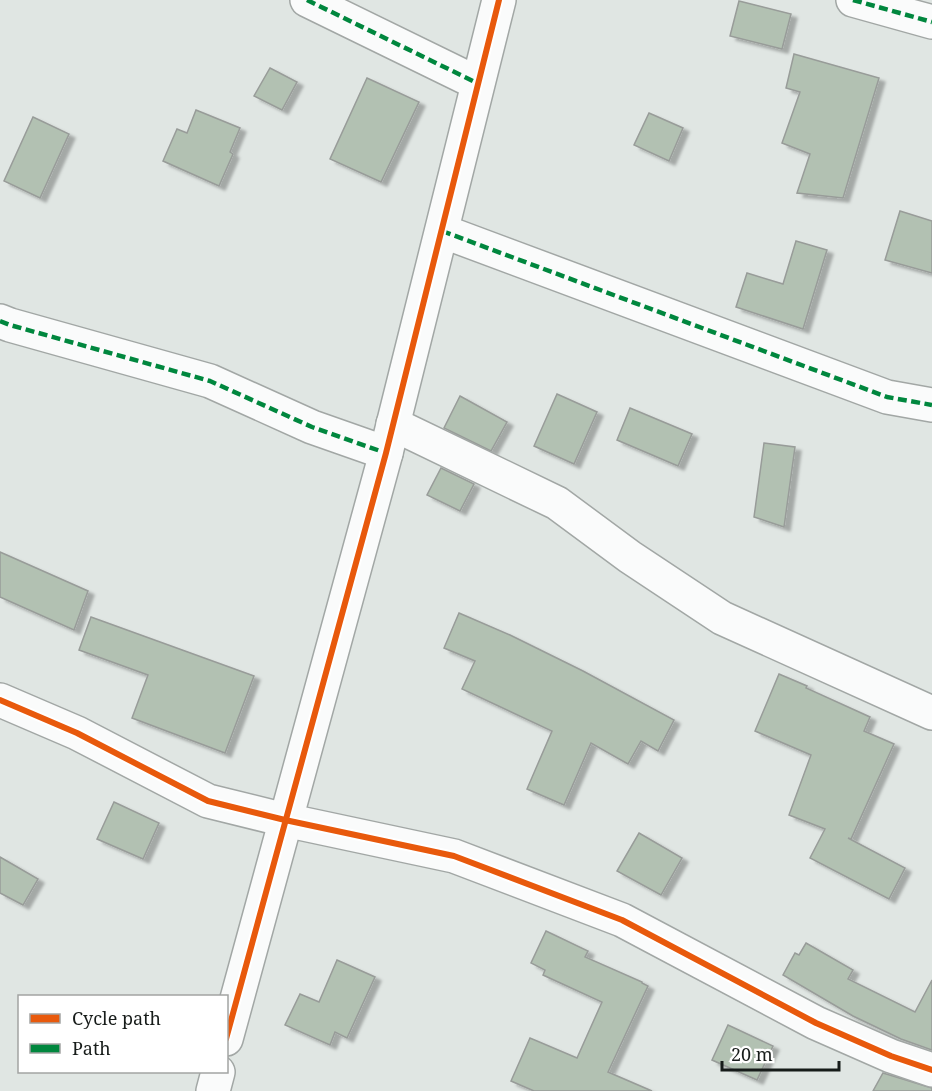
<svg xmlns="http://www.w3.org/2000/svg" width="932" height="1091" viewBox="0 0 932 1091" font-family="'Noto Serif',serif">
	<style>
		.building { fill: #b2c1b2; stroke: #989c99; stroke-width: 1.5; filter: url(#shadow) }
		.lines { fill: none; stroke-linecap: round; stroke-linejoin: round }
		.minor-casing { stroke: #a2a7a5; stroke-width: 36 }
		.minor { stroke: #fafbfb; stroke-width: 33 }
		.quiet { stroke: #00873e; stroke-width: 4.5; stroke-dasharray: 9 4.5; stroke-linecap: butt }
		.cycleway-casing { stroke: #fff; stroke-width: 10 }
		.cycleway { stroke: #e8590c; stroke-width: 6 }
	</style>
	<defs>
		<filter id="shadow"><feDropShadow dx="6" dy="4" stdDeviation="1.5" flood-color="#0004"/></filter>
	</defs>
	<rect width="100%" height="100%" fill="#e0e6e3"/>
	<g class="building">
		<polygon points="739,1 791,14 782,49 730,36"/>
		<polygon points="794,54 879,78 843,198 797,193 810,154 782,143 800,92 786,88"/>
		<polygon points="270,68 297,82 282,110 254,96"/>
		<polygon points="367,78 419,102 381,182 330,159"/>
		<polygon points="196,110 240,128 230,152 233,154 219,186 163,161 177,129 187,133"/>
		<polygon points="649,113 683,128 669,161 634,145"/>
		<polygon points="33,117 69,134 40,198 4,181"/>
		<polygon points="900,211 932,221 932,273 885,260"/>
		<polygon points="796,241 827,250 803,329 736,307 747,273 783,284"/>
		<polygon points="557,394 597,412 574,464 534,446"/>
		<polygon points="460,396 507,422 491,451 444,428"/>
		<polygon points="630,408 692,434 678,466 617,440"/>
		<polygon points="764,443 795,447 784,527 754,517"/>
		<polygon points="441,468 474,484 460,511 427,495"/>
		<polygon points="0,552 88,591 74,630 0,597"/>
		<polygon points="459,613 510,635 583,671 674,720 658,751 641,741 628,764 591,743 564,805 527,789 552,731 462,689 475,661 444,648"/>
		<polygon points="91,617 254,676 225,753 132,718 148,675 79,650"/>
		<polygon points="779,674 807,686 806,688 870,717 864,731 894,744 851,839 848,838 905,868 889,899 810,858 825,829 789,815 811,755 755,731"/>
		<polygon points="114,802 159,823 143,859 97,839"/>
		<polygon points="639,833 682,858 661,895 617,871"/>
		<polygon points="0,857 38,879 23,905 0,893"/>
		<polygon points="546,931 588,951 585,957 642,982 642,983 648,986 608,1072 652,1091 534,1091 511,1081 530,1038 577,1058 602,1002 543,975 545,970 531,963"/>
		<polygon points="806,943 853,970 848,979 915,1012 932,980 932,1050 901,1039 853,1016 783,975 795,953 799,955"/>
		<polygon points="337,960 375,977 347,1038 335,1032 330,1045 285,1025 300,994 319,1002"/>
		<polygon points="728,1025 773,1046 757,1080 712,1060"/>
		<polygon points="883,1073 932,1088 932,1091 873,1091"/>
	</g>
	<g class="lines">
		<g class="minor-casing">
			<g id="minor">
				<polyline points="307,0 477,83"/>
				<polyline points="853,0 932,22"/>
				<polyline points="442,231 887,397 932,405"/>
				<polyline points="0,321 10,325 210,381 312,427 386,453"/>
				<polyline points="393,424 557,503 630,557 722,618 932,713"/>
				<polyline points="0,700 77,733 208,801 285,820 454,856 622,920 816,1023 891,1056 932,1070"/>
				<polyline points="226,1039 386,453 499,0"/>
				<polyline points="213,1091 218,1072"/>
			</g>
		</g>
		<use href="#minor" class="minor"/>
		<g class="quiet">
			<polyline points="307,0 477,83"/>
			<polyline points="853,0 932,22"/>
			<polyline points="442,231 887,397 932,405"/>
			<polyline points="0,321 10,325 210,381 312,427 386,453"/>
		</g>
		<g class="cycleway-casing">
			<g id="cycleway">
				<polyline points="0,700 77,733 208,801 285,820 454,856 622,920 816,1023 891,1056 932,1070"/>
				<polyline points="226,1039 386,453 499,0"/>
			</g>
		</g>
		<use href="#cycleway" class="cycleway"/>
	</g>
	<rect x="18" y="995" width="210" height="78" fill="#ffffff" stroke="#a2a4a3" stroke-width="1.5"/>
	<rect x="30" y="1014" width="30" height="9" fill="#e8590c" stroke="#a2a4a3" stroke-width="1.5"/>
	<text x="72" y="1025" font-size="18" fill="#171c1a">Cycle path</text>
	<rect x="30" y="1044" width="30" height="9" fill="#00873e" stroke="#a2a4a3" stroke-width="1.5"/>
	<text x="72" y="1055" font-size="18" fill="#171c1a">Path</text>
	<path d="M722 1061v9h117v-9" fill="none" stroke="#171c1a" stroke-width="3"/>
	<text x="731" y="1061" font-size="18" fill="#171c1a" stroke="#ffffff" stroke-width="4.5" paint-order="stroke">20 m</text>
</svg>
